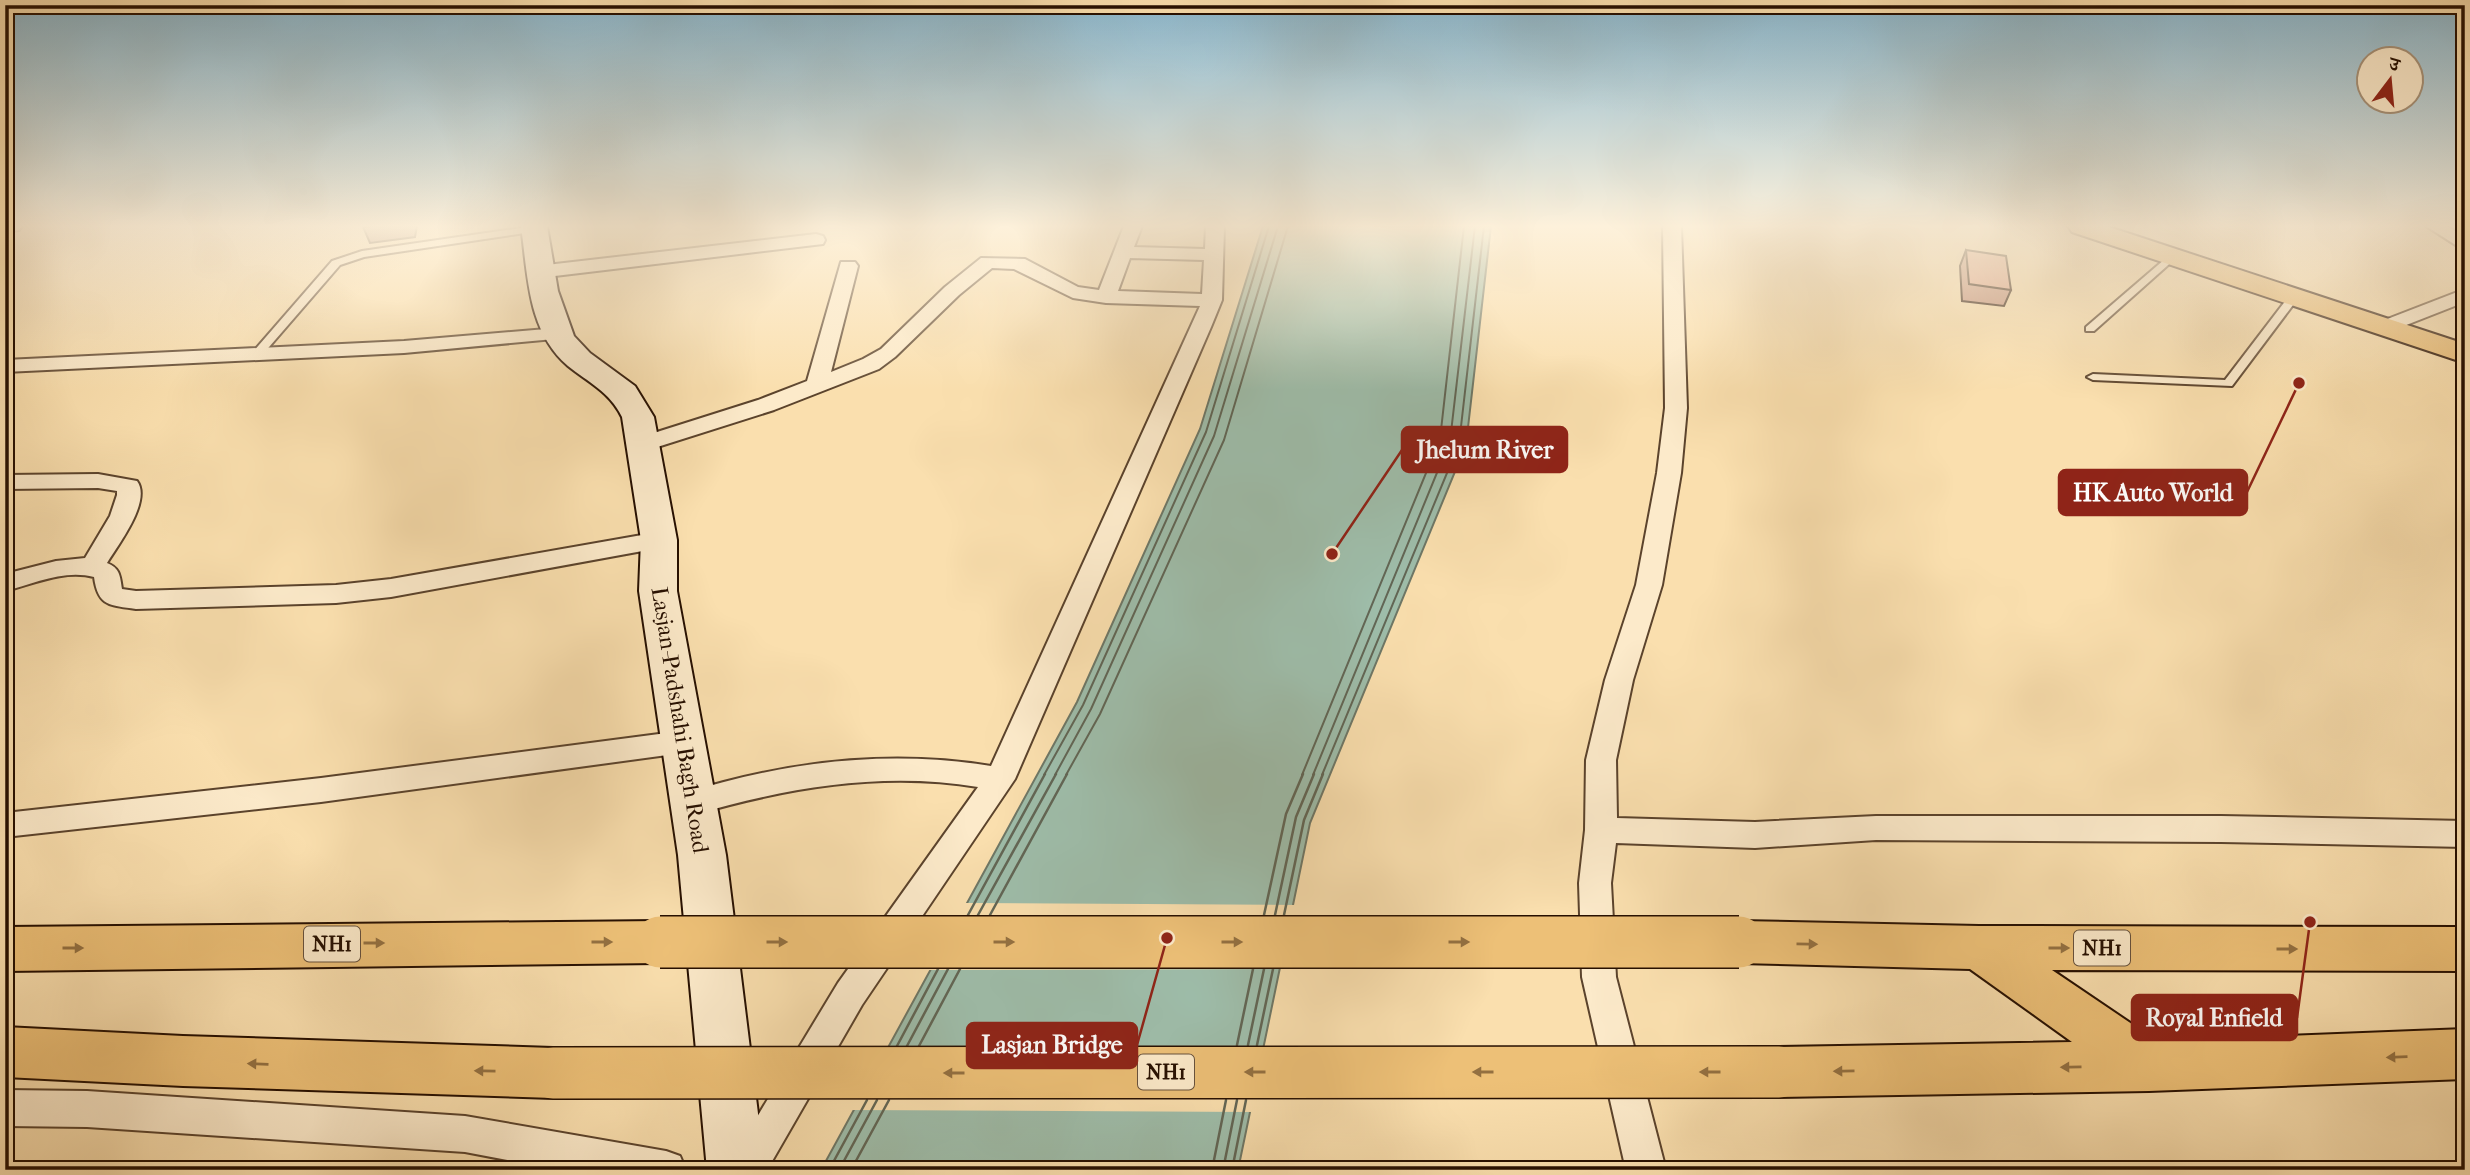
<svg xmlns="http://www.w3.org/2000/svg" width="2470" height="1175" viewBox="0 0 2470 1175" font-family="'IM FELL French Canon','Noto Serif Devanagari',serif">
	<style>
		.water { fill: #9ebdaa; stroke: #6e7766; stroke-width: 2 }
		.pier { fill: #fadfae }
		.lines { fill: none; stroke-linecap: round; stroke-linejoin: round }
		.shore-far1 { stroke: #626655; stroke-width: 2 }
		.shore { stroke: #626655; stroke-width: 2.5 }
		.lane-casing { stroke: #5b432c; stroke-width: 4 }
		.street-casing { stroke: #5b432c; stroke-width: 4 }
		.secondary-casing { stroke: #260f00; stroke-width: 4 }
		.highway-casing { stroke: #260f00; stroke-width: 4 }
		.lane { fill: #fceaca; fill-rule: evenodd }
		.street { fill: #fceaca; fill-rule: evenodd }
		.secondary { fill: #fceaca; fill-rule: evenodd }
		.highway { fill: #edc077; fill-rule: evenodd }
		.highway-bridge-casing { stroke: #260f00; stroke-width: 54; stroke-linecap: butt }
		.highway-bridge { stroke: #edc077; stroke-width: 51 }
		.wall { fill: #c5907a; stroke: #260f00; stroke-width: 2 }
		.shaded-wall { fill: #a07663; stroke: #260f00; stroke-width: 2 }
		.building { fill: #e5a88e; stroke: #260f00; stroke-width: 2 }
		.oneway { fill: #937041 }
		.labels { text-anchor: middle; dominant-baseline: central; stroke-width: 5; stroke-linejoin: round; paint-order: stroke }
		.shield { fill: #fceaca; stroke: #66513d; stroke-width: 2 }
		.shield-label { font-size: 21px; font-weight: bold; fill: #260f00 }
		.street-label { font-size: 23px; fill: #260f00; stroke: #fceaca }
		.leader { fill: none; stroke: #8f2418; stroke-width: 2.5 }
		.callout-dot { fill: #8f2418; stroke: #fceaca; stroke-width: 2.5 }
		.callout { fill: #8f2418; stroke: #8f2418; stroke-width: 2.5 }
		.callout-label { font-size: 24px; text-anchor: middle; font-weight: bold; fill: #fff }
	</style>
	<rect width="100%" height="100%" fill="#fadfae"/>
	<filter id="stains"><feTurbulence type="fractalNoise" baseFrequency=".00286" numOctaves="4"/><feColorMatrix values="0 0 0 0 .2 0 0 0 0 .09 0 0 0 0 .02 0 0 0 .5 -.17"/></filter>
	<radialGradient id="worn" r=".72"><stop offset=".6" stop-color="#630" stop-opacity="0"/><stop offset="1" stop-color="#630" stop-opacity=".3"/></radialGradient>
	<polygon class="water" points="1263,226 1491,226 1466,445 1310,823 1238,1170 821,1170 1077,702 1200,429"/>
	<g class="pier">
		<polygon points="963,903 1297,905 1283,969 926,970"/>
		<polygon points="884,1046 1267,1049 1254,1112 849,1110"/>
	</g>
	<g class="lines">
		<g class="shore-far1">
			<polyline points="1044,775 1083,705 1206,432 1269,226"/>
			<polyline points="1055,775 1091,709 1214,436 1278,226"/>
			<polyline points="1066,775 1100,714 1224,440 1288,226"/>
			<polyline points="1302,775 1440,439 1464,226"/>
			<polyline points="1313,775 1450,441 1475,226"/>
			<polyline points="1322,775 1459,444 1484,226"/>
		</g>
		<g class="shore">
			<polyline points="968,915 1045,774"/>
			<polyline points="978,915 1056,774"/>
			<polyline points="990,915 1067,774"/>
			<polyline points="1264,915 1286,814 1303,774"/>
			<polyline points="1275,915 1296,817 1314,774"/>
			<polyline points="1284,915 1304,820 1323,774"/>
			<polyline points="1237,1045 1253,969"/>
			<polyline points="1248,1045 1264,969"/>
			<polyline points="1257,1045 1273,969"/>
			<polyline points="897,1046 938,969"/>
			<polyline points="907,1046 948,969"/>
			<polyline points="919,1046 960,969"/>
			<polyline points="829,1170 867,1100"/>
			<polyline points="839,1170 877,1100"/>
			<polyline points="851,1170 889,1100"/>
			<polyline points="1212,1170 1226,1100"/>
			<polyline points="1223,1170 1237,1100"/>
			<polyline points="1232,1170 1246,1100"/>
		</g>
		<g class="lane-casing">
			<g id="lane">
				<polygon points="535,226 538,227 538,231 364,257 340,265 263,354 255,354 253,352 332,261 362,251"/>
				<polygon points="2172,253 2176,254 2176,258 2094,331 2086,331 2086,327"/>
				<polygon points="2294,294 2299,297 2232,386 2093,380 2087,377 2093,374 2225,380 2290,295"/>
			</g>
		</g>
		<g class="street-casing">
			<g id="street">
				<polygon points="5,226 22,226 19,230 5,232"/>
				<path d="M1124 226H1142L1134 247 1205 249 1206 226H1224L1222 300 1211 327 1015 779 862 1005 767 1170H725L838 983 978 787C881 771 786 788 693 815L682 812 677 803 682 794C783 762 886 749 991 766L1200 306 1106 303 1073 298 1014 269 992 268 959 295 895 357 879 369 774 410 651 449H635L631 444 635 439 758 400 807 381 841 262H855L858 266 831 372 863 359 881 349 945 287 981 258 1025 259 1078 287 1099 290ZM1130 258 1204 260 1202 294 1118 291Z"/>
				<polygon points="1663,226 1681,226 1687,408 1681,473 1662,585 1633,680 1616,760 1617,818 1755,822 1876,816 2221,816 2465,821 2465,847 2221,842 1876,840 1755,848 1616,843 1611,883 1616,977 1666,1170 1626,1170 1582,977 1579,883 1585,830 1586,760 1605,680 1636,585 1657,473 1665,408"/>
				<polygon points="2426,226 2447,226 2465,237 2465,251"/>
				<polygon points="816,234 823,236 825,240 823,244 538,278 528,272 538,266"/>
				<polygon points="2465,289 2465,302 2391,331 2377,331 2374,327 2377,323"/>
				<polygon points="558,328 565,330 568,334 565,338 404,353 5,372 5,360 404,341"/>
				<path d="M98 474 137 481C152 501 118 545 107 563 120 568 120 576 122 589L136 591 336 585 391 579 659 532 668 534 672 540 668 546 659 548 391 597 336 603 136 609C110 605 98 607 94 577 64 569 33 584 5 591V574L56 561 85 558 110 516 117 495V491L98 488 5 489V475Z"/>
				<polygon points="682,731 692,734 697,742 692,750 682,753 321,802 5,837 5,813 321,778"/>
				<polygon points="5,1090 87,1091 465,1116 666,1151 680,1156 686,1170 559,1170 465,1152 87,1127 5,1126"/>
			</g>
		</g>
		<g class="secondary-casing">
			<path id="secondary" d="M521 226H547L558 291 574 336 590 353 635 386 654 417 677 540V591L726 855 765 1170H707L678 855 639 591 641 540 622 417C609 391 589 383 568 366 527 331 528 275 521 226Z"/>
		</g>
		<g class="highway-casing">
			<g id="highway">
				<polygon points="2068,226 2106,226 2465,344 2465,363 2072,232"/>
				<polygon points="660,921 678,927 685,942 678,957 660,963 5,971 5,927"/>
				<polygon points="1739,921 1979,926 2465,927 2465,971 2052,970 2157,1041 2465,1029 2465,1079 2149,1091 1779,1097 1760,1090 1752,1072 1760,1054 1779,1047 2072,1042 1970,969 1739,963 1721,957 1714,942 1721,927"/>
				<polygon points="5,1027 183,1036 553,1048 572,1055 580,1073 572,1091 553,1098 183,1086 5,1077"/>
			</g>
		</g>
		<use href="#lane" class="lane"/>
		<use href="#street" class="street"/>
		<use href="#secondary" class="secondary"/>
		<use href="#highway" class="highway"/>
		<g class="highway-bridge-casing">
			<g id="highway-bridge">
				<polyline points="660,942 1739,942"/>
				<polyline points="553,1073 1779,1072"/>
			</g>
		</g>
		<use href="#highway-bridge" class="highway-bridge"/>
	</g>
	<polygon class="wall" points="1966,250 2011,290 2004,306 1962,301 1960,266"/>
	<polygon class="shaded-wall" points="376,226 417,226 415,237 370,243 363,227"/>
	<polygon class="building" points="1966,250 2006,256 2011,290 1969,284"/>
	<defs><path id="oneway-solid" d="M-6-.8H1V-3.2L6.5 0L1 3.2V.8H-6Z" transform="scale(1.75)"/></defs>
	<g class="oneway">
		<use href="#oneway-solid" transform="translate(602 942)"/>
		<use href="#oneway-solid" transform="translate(777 942)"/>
		<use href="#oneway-solid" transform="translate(1004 942)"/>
		<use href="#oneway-solid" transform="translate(1232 942)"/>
		<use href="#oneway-solid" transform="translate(1459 942)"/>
		<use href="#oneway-solid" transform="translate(374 943)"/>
		<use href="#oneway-solid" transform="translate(1807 944) rotate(1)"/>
		<use href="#oneway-solid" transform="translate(73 948)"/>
		<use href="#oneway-solid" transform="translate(2059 948)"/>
		<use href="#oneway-solid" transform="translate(2287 949)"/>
		<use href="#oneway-solid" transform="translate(2397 1057) rotate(178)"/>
		<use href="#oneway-solid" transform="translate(258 1064) rotate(-178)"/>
		<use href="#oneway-solid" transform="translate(2071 1067) rotate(179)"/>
		<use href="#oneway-solid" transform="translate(485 1071) rotate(-179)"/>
		<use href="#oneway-solid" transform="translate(1844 1071) rotate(179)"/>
		<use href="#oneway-solid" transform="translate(1255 1072) rotate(180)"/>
		<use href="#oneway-solid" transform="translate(1483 1072) rotate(180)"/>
		<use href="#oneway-solid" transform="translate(1710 1072) rotate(180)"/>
		<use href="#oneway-solid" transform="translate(954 1073) rotate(180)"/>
	</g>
	<linearGradient id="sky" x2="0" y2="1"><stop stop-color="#8ab8cf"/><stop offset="0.58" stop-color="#fdf1db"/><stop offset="1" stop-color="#fdf1db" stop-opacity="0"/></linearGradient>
	<rect width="2470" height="390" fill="url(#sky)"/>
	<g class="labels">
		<g class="shield">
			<rect x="304" y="926.5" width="56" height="35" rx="5"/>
			<rect x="2074" y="930.5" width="56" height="35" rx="5"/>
			<rect x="1138" y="1054.5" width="56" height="35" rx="5"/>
		</g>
		<g class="shield-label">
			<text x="332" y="944">NH1</text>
			<text x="2102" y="948">NH1</text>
			<text x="1166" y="1072">NH1</text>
		</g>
		<g class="street-label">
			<text transform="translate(680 720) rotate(81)">Lasjan-Padshahi Bagh Road</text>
		</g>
	</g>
	<path class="leader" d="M1332 554L1402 450M2299 383L2247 492M2310 922L2297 1018M1167 938L1137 1045"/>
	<g class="callout-dot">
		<circle cx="1332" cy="554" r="7"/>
		<circle cx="2299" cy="383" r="7"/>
		<circle cx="2310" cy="922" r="7"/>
		<circle cx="1167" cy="938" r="7"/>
	</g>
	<g class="callout">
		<rect x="1402" y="427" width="165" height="45" rx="7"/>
		<rect x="2059" y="470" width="188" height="45" rx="7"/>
		<rect x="2132" y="995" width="165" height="45" rx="7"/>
		<rect x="967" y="1023" width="170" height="45" rx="7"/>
	</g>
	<g class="callout-label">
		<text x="1485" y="458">Jhelum River</text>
		<text x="2153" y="501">HK Auto World</text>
		<text x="2214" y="1026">Royal Enfield</text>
		<text x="1052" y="1053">Lasjan Bridge</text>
	</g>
	<rect width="2470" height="1175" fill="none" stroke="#fadfae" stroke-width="28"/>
	<rect x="7" y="7" width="2456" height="1161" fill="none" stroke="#260f00" stroke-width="3.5"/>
	<rect x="14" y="14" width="2442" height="1147" fill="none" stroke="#260f00" stroke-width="2"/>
	<g transform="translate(2390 80) rotate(16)"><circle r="33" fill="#fceaca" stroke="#a69279" stroke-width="2"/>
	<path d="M0-5L12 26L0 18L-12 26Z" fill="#8f2418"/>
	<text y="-10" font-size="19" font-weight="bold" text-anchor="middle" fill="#260f00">उ</text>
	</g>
	<rect width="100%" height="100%" filter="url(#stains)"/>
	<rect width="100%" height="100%" fill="url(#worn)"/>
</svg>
